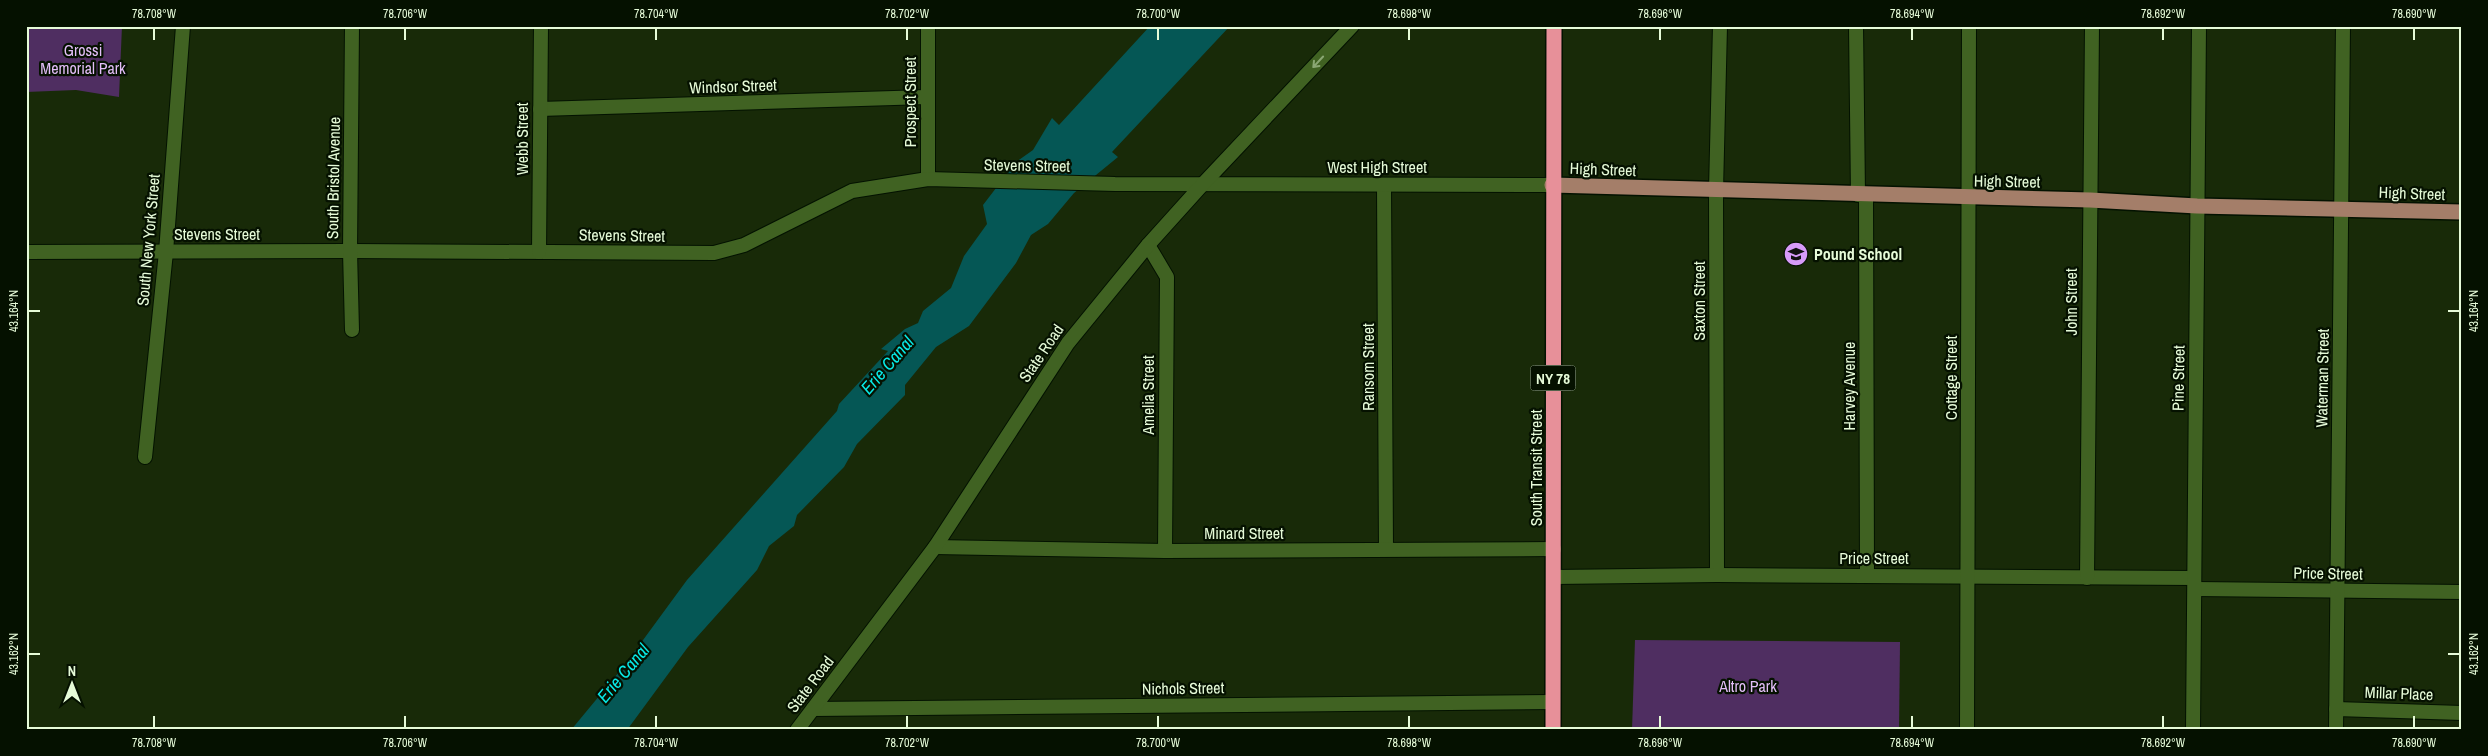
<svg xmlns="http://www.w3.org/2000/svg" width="2488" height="756" viewBox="0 0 2488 756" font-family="'Archivo Narrow',sans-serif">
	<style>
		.green { fill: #4f2e61 }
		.water { fill: #055755 }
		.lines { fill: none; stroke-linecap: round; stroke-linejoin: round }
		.minor-casing { stroke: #031200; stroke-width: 16 }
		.major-casing { stroke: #031200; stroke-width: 18 }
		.highway-casing { stroke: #031200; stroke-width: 18 }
		.minor { stroke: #406222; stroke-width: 14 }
		.major { stroke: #a47e69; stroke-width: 15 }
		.highway { stroke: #e79099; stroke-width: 15 }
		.oneway { stroke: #8ba774 }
		.ticks { fill: none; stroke: #e6fbd8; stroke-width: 2 }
		.labels { text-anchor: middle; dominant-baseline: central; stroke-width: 4.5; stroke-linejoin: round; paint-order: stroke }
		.shield { fill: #051100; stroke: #a2b597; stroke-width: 1 }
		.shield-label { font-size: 15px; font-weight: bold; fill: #e6fbd8 }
		.park-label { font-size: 16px; fill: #e3bef8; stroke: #051100 }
		.street-label { font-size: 16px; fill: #e6fbd8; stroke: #051100 }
		.poi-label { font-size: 16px; font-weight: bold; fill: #e6fbd8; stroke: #051100; text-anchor: start }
		.water-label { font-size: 18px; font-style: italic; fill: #08ebe8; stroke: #051100 }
		.neatline { fill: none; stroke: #e6fbd8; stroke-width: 2 }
		.ticks-label { font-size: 12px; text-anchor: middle; fill: #e6fbd8 }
	</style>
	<rect width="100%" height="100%" fill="#182a08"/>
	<g class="green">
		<polygon points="26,26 122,26 119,97 76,90 26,92"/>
		<polygon points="1635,640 1900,642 1899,730 1632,730"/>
	</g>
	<polygon class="water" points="1150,26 1230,26 1112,152 1118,157 1074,193 1048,224 1031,235 1016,263 969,326 936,347 905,385 905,395 857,444 844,467 797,515 794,526 769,546 757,570 688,647 627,730 571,730 624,666 687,580 837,411 839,404 888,351 881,349 905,329 918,323 923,311 951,288 964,256 987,224 983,205 1016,162 1033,150 1052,118 1059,125"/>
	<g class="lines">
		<g class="minor-casing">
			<g id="minor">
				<polyline points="1856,26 1858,195"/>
				<polyline points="540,109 927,97"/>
				<polyline points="928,179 928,26"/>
				<polyline points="1384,185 1386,549"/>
				<polyline points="1866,195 1867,576"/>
				<polyline points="1148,245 1167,277 1165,551"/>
				<polyline points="26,252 350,251 714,253 744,245 852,191 928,179 1115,184 1552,185"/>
				<polyline points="539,252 541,26"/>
				<polyline points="352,330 350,251 352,26"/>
				<polyline points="145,457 166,252 183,26"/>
				<polyline points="935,547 1165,551 1554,549"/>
				<polyline points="1717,575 1716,190 1720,26"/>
				<polyline points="1554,577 1717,575 2194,578"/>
				<polyline points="2087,578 2092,26"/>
				<polyline points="2195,589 2462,592"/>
				<polyline points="813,709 1553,702"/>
				<polyline points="2336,709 2462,713"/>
				<polyline points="797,730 935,547 1068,343 1148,245 1202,185 1352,26"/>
				<polyline points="1967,730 1969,26"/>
				<polyline points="2193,730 2199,26"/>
				<polyline points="2336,730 2343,26"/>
			</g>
		</g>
		<g class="major-casing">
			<polyline id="major" points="1552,185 2090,200 2197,206 2462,212"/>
		</g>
		<g class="highway-casing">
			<polyline id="highway" points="1553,730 1554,26"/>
		</g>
		<use href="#minor" class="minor"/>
		<use href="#major" class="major"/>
		<use href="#highway" class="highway"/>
	</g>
	<defs><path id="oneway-shaft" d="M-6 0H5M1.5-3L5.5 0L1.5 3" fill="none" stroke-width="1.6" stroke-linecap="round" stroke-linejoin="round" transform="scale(1.25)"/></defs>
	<use class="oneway" href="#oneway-shaft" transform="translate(1318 62) rotate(133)"/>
	<path class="ticks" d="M154 28V40M405 28V40M656 28V40M907 28V40M1158 28V40M1409 28V40M1660 28V40M1912 28V40M2163 28V40M2414 28V40M28 311H40M2448 311H2460M28 654H40M2448 654H2460M154 716V728M405 716V728M656 716V728M907 716V728M1158 716V728M1409 716V728M1660 716V728M1912 716V728M2163 716V728M2414 716V728"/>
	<defs>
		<g id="school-disc" transform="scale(1.25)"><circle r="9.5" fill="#d79bf9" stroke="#051100"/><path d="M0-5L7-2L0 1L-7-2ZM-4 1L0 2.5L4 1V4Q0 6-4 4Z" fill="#111"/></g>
	</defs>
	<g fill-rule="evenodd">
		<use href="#school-disc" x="1796" y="254"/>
	</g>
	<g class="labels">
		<rect class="shield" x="1530.5" y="365.5" width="45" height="25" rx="4"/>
		<g class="shield-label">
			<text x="1553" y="378">NY 78</text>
		</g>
		<g class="park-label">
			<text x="83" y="50">Grossi<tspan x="83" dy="18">Memorial Park</tspan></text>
			<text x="1748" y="686">Altro Park</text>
		</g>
		<g class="street-label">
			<text transform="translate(733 86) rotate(-2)">Windsor Street</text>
			<text transform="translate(910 102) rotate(-90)">Prospect Street</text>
			<text transform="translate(522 139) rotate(-90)">Webb Street</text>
			<text transform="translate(1027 165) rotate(1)">Stevens Street</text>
			<text x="1377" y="167">West High Street</text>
			<text transform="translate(1603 169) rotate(2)">High Street</text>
			<text transform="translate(333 178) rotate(-89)">South Bristol Avenue</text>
			<text transform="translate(2007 181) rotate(1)">High Street</text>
			<text transform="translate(2412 193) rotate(2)">High Street</text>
			<text x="217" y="234">Stevens Street</text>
			<text transform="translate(622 235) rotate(1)">Stevens Street</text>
			<text transform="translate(148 240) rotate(-85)">South New York Street</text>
			<text transform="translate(1699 301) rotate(-90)">Saxton Street</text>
			<text transform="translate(2071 302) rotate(-90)">John Street</text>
			<text transform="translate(1041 353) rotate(-56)">State Road</text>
			<text transform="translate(1368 367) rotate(-90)">Ransom Street</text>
			<text transform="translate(1951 378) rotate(-90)">Cottage Street</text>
			<text transform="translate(2178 378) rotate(-89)">Pine Street</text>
			<text transform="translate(2322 378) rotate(-89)">Waterman Street</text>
			<text transform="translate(1849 386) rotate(-90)">Harvey Avenue</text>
			<text transform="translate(1148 395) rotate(-90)">Amelia Street</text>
			<text transform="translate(1536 468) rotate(-90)">South Transit Street</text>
			<text x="1244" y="533">Minard Street</text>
			<text x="1874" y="558">Price Street</text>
			<text transform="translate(2328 573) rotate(1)">Price Street</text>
			<text transform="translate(810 684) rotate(-53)">State Road</text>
			<text transform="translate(1183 688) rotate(-1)">Nichols Street</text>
			<text transform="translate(2399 693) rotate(2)">Millar Place</text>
		</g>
		<g class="poi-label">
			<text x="1814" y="254">Pound School</text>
		</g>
		<g class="water-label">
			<text transform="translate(887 365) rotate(-49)">Erie Canal</text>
			<text transform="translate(623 673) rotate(-50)">Erie Canal</text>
		</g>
	</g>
	<rect width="2488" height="756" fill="none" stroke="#051100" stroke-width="55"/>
	<g transform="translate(72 684)" stroke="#051100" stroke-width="4" paint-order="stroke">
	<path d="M0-4L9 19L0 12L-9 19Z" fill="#e6fbd8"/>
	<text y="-8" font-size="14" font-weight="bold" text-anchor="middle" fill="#e6fbd8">N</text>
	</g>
	<rect x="28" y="28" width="2432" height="700" class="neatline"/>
	<g class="ticks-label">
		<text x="154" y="18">78.708°W</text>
		<text x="405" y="18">78.706°W</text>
		<text x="656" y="18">78.704°W</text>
		<text x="907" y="18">78.702°W</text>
		<text x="1158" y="18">78.700°W</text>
		<text x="1409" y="18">78.698°W</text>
		<text x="1660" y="18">78.696°W</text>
		<text x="1912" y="18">78.694°W</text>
		<text x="2163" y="18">78.692°W</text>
		<text x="2414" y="18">78.690°W</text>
		<text transform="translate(14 311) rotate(-90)" y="4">43.164°N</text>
		<text transform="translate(2474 311) rotate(-90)" y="4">43.164°N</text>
		<text transform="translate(14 654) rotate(-90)" y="4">43.162°N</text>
		<text transform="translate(2474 654) rotate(-90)" y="4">43.162°N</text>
		<text x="154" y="747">78.708°W</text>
		<text x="405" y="747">78.706°W</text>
		<text x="656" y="747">78.704°W</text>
		<text x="907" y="747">78.702°W</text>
		<text x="1158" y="747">78.700°W</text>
		<text x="1409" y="747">78.698°W</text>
		<text x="1660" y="747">78.696°W</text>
		<text x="1912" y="747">78.694°W</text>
		<text x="2163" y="747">78.692°W</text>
		<text x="2414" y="747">78.690°W</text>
	</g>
</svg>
